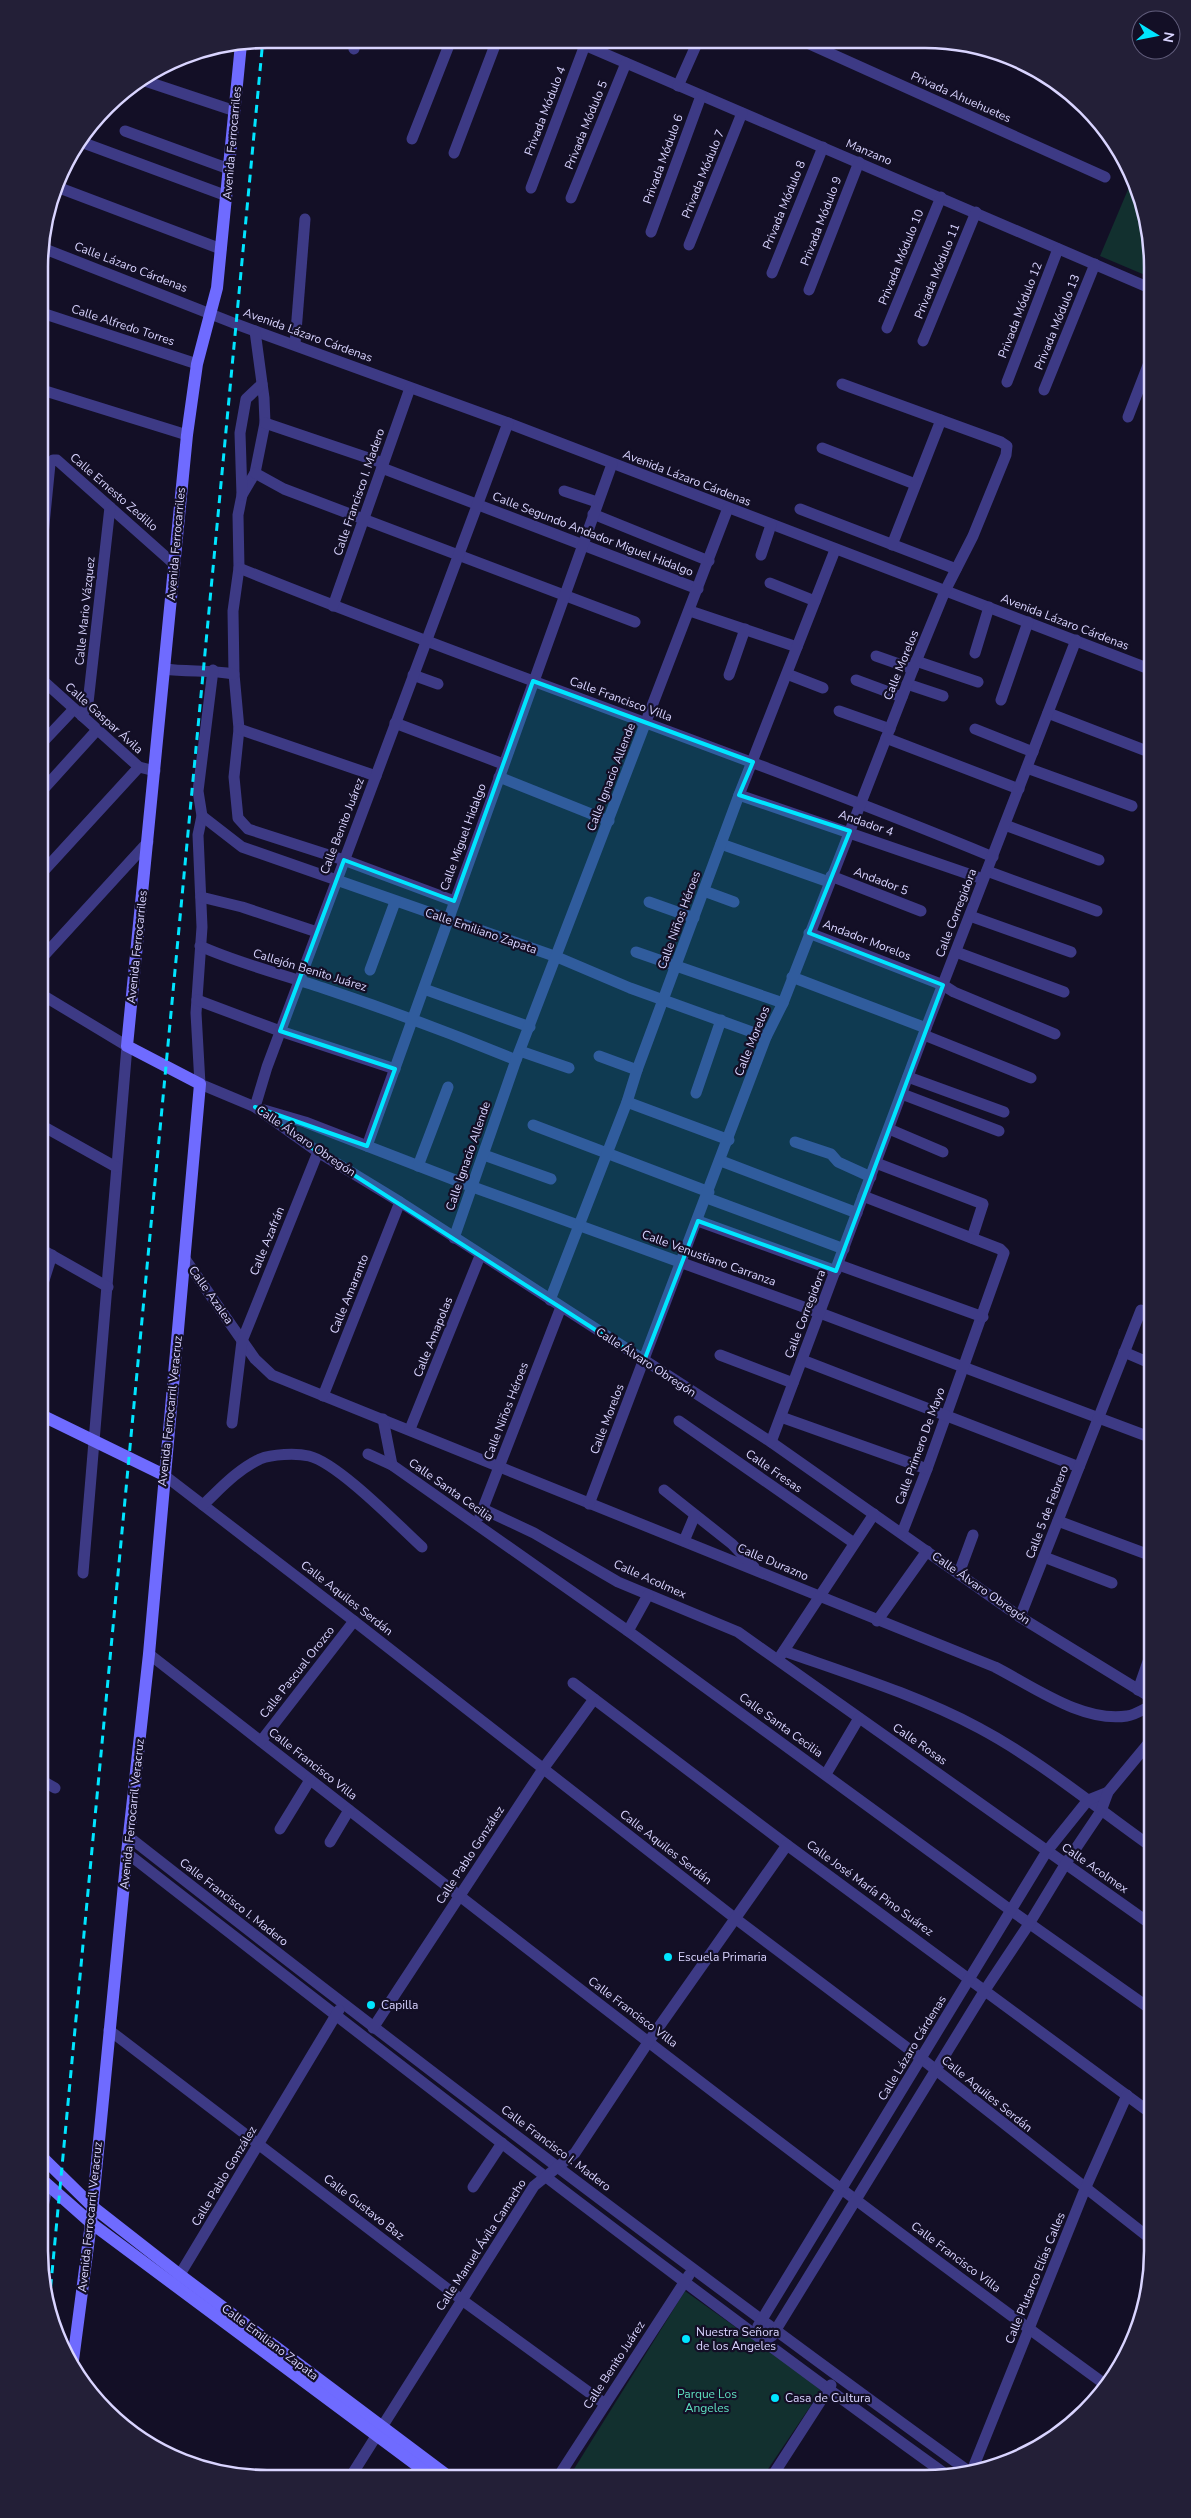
<svg xmlns="http://www.w3.org/2000/svg" width="1191" height="2518" viewBox="0 0 1191 2518" font-family="'Nunito Sans',sans-serif">
	<style>
		.green { fill: #12302f }
		.lines { fill: none; stroke-linecap: round; stroke-linejoin: round }
		.street { stroke: #3d3a85; stroke-width: 11 }
		.secondary { stroke: #6f6bff; stroke-width: 12 }
		.rail { stroke: #00e5ff; stroke-width: 3; stroke-dasharray: 8 6; stroke-linecap: butt }
		.marked { fill: #00e5ff; fill-opacity: 0.2; stroke: #00e5ff; stroke-width: 4; stroke-linejoin: round }
		.poi-dot { fill: #00e5ff; stroke: #130f26; stroke-width: 2 }
		.labels { text-anchor: middle; dominant-baseline: central; stroke-width: 4.5; stroke-linejoin: round; paint-order: stroke }
		.street-label { font-size: 12px; fill: #d9d4ff; stroke: #130f26 }
		.poi-label { font-size: 12px; fill: #d9d4ff; stroke: #130f26; text-anchor: start }
		.park-label { font-size: 12px; fill: #5fe0c0; stroke: #130f26 }
		.rim { fill: none; stroke: #d9d4ff; stroke-width: 2.5 }
	</style>
	<rect width="100%" height="100%" fill="#130f26"/>
	<g class="green">
		<polygon points="1132,180 1144,207 1152,278 1100,256"/>
		<polygon points="685,2291 822,2389 762,2478 569,2477"/>
	</g>
	<g class="lines">
		<g class="street">
			<polyline points="575,41 1152,289"/>
			<polyline points="805,42 1105,177"/>
			<polyline points="354,49 357,39"/>
			<polyline points="142,80 235,111"/>
			<polyline points="678,86 698,41"/>
			<polyline points="125,131 229,169"/>
			<polyline points="412,139 451,40"/>
			<polyline points="81,142 227,196"/>
			<polyline points="454,153 497,40"/>
			<polyline points="57,187 221,249"/>
			<polyline points="531,188 585,45"/>
			<polyline points="571,198 626,63"/>
			<polyline points="651,232 701,96"/>
			<polyline points="689,245 742,113"/>
			<polyline points="40,247 236,324 508,423 1152,670"/>
			<polyline points="39,272 46,250"/>
			<polyline points="772,273 823,147"/>
			<polyline points="809,290 859,162"/>
			<polyline points="39,312 197,364"/>
			<polyline points="887,328 941,197"/>
			<polyline points="255,331 264,398 265,423 255,473 242,495 238,515 239,568 233,611 234,674 239,729 234,777 238,818 248,829 344,860 454,901"/>
			<polyline points="923,341 976,212"/>
			<polyline points="295,344 305,219"/>
			<polyline points="1007,382 1058,249"/>
			<polyline points="39,389 187,435"/>
			<polyline points="1044,390 1095,264"/>
			<polyline points="1128,417 1152,355"/>
			<polyline points="265,423 383,463"/>
			<polyline points="822,448 915,484"/>
			<polyline points="382,468 698,589"/>
			<polyline points="255,473 284,489 635,622"/>
			<polyline points="564,491 597,502"/>
			<polyline points="242,495 240,433 246,399 262,384"/>
			<polyline points="800,509 956,569"/>
			<polyline points="593,514 709,561"/>
			<polyline points="892,545 941,420"/>
			<polyline points="761,555 771,525"/>
			<path d="M239 568C488 669 744 754 993 857"/>
			<polyline points="39,575 50,464 53,460 57,460 174,564"/>
			<polyline points="770,583 815,601"/>
			<polyline points="333,606 410,388"/>
			<polyline points="690,611 797,647"/>
			<polyline points="975,653 989,607"/>
			<polyline points="876,656 913,669"/>
			<polyline points="916,661 978,682"/>
			<path d="M164 669C188 672 211 670 234 674"/>
			<polyline points="213,670 198,791 202,816 198,835 202,927 196,1013 200,1084 255,1107 318,1152 400,1202 771,1442 1020,1617 1152,1698"/>
			<polyline points="787,674 823,688"/>
			<polyline points="413,675 438,684"/>
			<polyline points="729,675 745,629"/>
			<polyline points="39,677 139,767 155,771"/>
			<polyline points="856,680 902,697"/>
			<polyline points="907,684 943,696"/>
			<polyline points="1001,700 1028,622"/>
			<polyline points="839,711 890,729"/>
			<polyline points="1048,713 1144,750"/>
			<polyline points="82,716 88,703 110,507"/>
			<polyline points="395,723 503,764"/>
			<polyline points="239,729 376,776"/>
			<polyline points="975,729 1033,752"/>
			<polyline points="886,738 1019,789"/>
			<polyline points="39,746 74,709"/>
			<polyline points="1027,768 1132,806"/>
			<polyline points="499,777 609,821"/>
			<polyline points="39,794 97,730"/>
			<polyline points="739,795 983,879"/>
			<polyline points="202,816 242,847 557,957 630,988 766,1037"/>
			<polyline points="1005,825 1099,860"/>
			<polyline points="721,844 829,882"/>
			<polyline points="987,871 1097,911"/>
			<polyline points="39,876 139,767"/>
			<polyline points="831,876 921,911"/>
			<polyline points="704,891 734,902"/>
			<polyline points="201,897 242,907 317,932"/>
			<polyline points="649,902 694,918"/>
			<polyline points="970,916 1071,952"/>
			<polyline points="809,933 943,985 954,992 1055,1034"/>
			<path d="M200 946C240 964 282 974 323 988 389 1010 453 1034 516 1060"/>
			<polyline points="636,952 783,1003"/>
			<polyline points="956,952 1064,992"/>
			<polyline points="39,961 148,842"/>
			<polyline points="370,970 395,902"/>
			<polyline points="792,977 926,1028"/>
			<polyline points="424,989 530,1027"/>
			<polyline points="39,993 127,1046 83,1573"/>
			<polyline points="197,1000 280,1031 395,1069"/>
			<polyline points="924,1035 1031,1078"/>
			<polyline points="520,1051 569,1068"/>
			<polyline points="599,1056 637,1070"/>
			<polyline points="908,1077 1004,1112"/>
			<polyline points="696,1093 721,1020"/>
			<polyline points="902,1094 999,1131"/>
			<polyline points="627,1102 729,1140"/>
			<polyline points="255,1107 267,1067 508,423"/>
			<polyline points="264,1110 305,1122 473,1187 820,1313 1152,1438"/>
			<polyline points="39,1124 116,1167"/>
			<polyline points="533,1125 709,1192"/>
			<polyline points="889,1129 943,1152"/>
			<polyline points="795,1142 831,1154 838,1162 871,1177"/>
			<polyline points="367,1146 612,464"/>
			<polyline points="484,1155 551,1179"/>
			<polyline points="721,1161 857,1213"/>
			<polyline points="876,1163 983,1204 972,1238"/>
			<polyline points="418,1166 448,1087"/>
			<polyline points="863,1196 1000,1249 1004,1253 927,1469 902,1533"/>
			<polyline points="707,1198 844,1249"/>
			<polyline points="698,1221 836,1271"/>
			<polyline points="454,1238 516,1060 728,508"/>
			<polyline points="39,1248 108,1287"/>
			<path d="M185 1259 255 1359 272 1375 995 1667C1034 1687 1083 1723 1127 1716 1135 1715 1144 1709 1152 1705"/>
			<polyline points="839,1265 983,1317"/>
			<polyline points="39,1296 52,1255"/>
			<polyline points="550,1300 627,1102 637,1070 739,795 835,550"/>
			<polyline points="1124,1352 1152,1364"/>
			<polyline points="720,1355 793,1383"/>
			<polyline points="802,1360 1079,1467"/>
			<polyline points="323,1396 400,1202"/>
			<polyline points="781,1417 927,1469"/>
			<polyline points="383,1419 392,1465"/>
			<polyline points="679,1421 854,1543"/>
			<polyline points="232,1423 242,1341 318,1152"/>
			<polyline points="410,1429 480,1256"/>
			<polyline points="771,1442 926,1028 1076,640"/>
			<polyline points="368,1454 392,1465 628,1631 1009,1909 1152,2010"/>
			<polyline points="164,1475 354,1621 736,1919 922,2059 1152,2240"/>
			<polyline points="664,1490 732,1544 754,1567"/>
			<polyline points="589,1504 766,1037 783,1003 913,669 945,591 973,536 1006,455 1007,446 1001,442 842,384"/>
			<path d="M203 1505C221 1488 237 1470 260 1459 272 1454 296 1453 309 1456 338 1463 398 1525 422 1547"/>
			<polyline points="483,1509 534,1533 618,1582 738,1632 1152,1925"/>
			<polyline points="480,1516 561,1307"/>
			<polyline points="1058,1521 1152,1556"/>
			<polyline points="684,1541 695,1515"/>
			<polyline points="1044,1557 1112,1583"/>
			<polyline points="959,1573 973,1535"/>
			<polyline points="1020,1617 1141,1310"/>
			<polyline points="877,1621 927,1551"/>
			<polyline points="628,1631 648,1595"/>
			<path d="M784 1651C849 1674 919 1696 979 1728 1041 1761 1095 1807 1152 1847"/>
			<path d="M149 1654C466 1901 781 2149 1106 2385"/>
			<polyline points="781,1655 874,1514"/>
			<polyline points="573,1683 787,1845 1152,2114"/>
			<polyline points="1138,1690 1152,1650"/>
			<polyline points="261,1741 354,1621"/>
			<polyline points="826,1774 859,1718"/>
			<polyline points="39,1779 55,1788"/>
			<polyline points="280,1829 310,1780"/>
			<path d="M129 1837C406 2054 686 2267 971 2473"/>
			<polyline points="330,1842 349,1810"/>
			<path d="M127 1853C398 2064 669 2275 948 2476"/>
			<polyline points="373,2028 543,1769 594,1699"/>
			<polyline points="109,2030 462,2300 605,2404"/>
			<polyline points="473,2187 502,2143"/>
			<polyline points="39,2239 40,2219 48,2185"/>
			<polyline points="176,2281 339,2010"/>
			<polyline points="758,2326 1047,1851 1088,1800 1108,1792"/>
			<polyline points="772,2336 985,1990 1029,1924 1066,1863 1101,1811 1108,1792 1152,1739"/>
			<polyline points="971,2473 1085,2189 1127,2095"/>
			<polyline points="351,2476 534,2186 575,2153 649,2041 787,1845"/>
			<polyline points="558,2477 689,2275"/>
			<polyline points="771,2478 831,2385"/>
		</g>
		<g class="secondary">
			<polyline points="39,1414 164,1475"/>
			<polyline points="39,2154 93,2207 180,2275 448,2476"/>
			<polyline points="39,2177 91,2223 431,2476"/>
			<polyline points="72,2368 91,2223 127,1853 149,1654 200,1084 127,1046 187,435 197,364 217,288 241,44"/>
		</g>
		<polyline class="rail" points="48,2315 263,39"/>
	</g>
	<path class="marked" d="M533 681 753 762 739 795 850 831 809 933 943 985 836 1271 698 1221 644 1361 318 1152 255 1107 367 1146 395 1069 280 1031 344 860 454 901Z"/>
	<g class="poi-dot">
		<circle cx="668" cy="1957" r="5"/>
		<circle cx="371" cy="2005" r="5"/>
		<circle cx="686" cy="2339" r="5"/>
		<circle cx="775" cy="2398" r="5"/>
	</g>
	<g class="labels">
		<g class="street-label">
			<text transform="translate(961 97) rotate(24)">Privada Ahuehuetes</text>
			<text transform="translate(545 111) rotate(-69)">Privada Módulo 4</text>
			<text transform="translate(586 125) rotate(-68)">Privada Módulo 5</text>
			<text transform="translate(232 143) rotate(-85)">Avenida Ferrocarriles</text>
			<text transform="translate(869 152) rotate(23)">Manzano</text>
			<text transform="translate(663 159) rotate(-70)">Privada Módulo 6</text>
			<text transform="translate(703 174) rotate(-68)">Privada Módulo 7</text>
			<text transform="translate(784 205) rotate(-68)">Privada Módulo 8</text>
			<text transform="translate(821 221) rotate(-69)">Privada Módulo 9</text>
			<text transform="translate(901 257) rotate(-68)">Privada Módulo 10</text>
			<text transform="translate(131 267) rotate(21)">Calle Lázaro Cárdenas</text>
			<text transform="translate(937 271) rotate(-68)">Privada Módulo 11</text>
			<text transform="translate(1020 310) rotate(-69)">Privada Módulo 12</text>
			<text transform="translate(1057 322) rotate(-68)">Privada Módulo 13</text>
			<text transform="translate(123 325) rotate(18)">Calle Alfredo Torres</text>
			<text transform="translate(308 335) rotate(20)">Avenida Lázaro Cárdenas</text>
			<text transform="translate(687 478) rotate(21)">Avenida Lázaro Cárdenas</text>
			<text transform="translate(114 492) rotate(41)">Calle Ernesto Zedillo</text>
			<text transform="translate(359 492) rotate(-71)">Calle Francisco I. Madero</text>
			<text transform="translate(593 534) rotate(21)">Calle Segundo Andador Miguel Hidalgo</text>
			<text transform="translate(176 544) rotate(-85)">Avenida Ferrocarriles</text>
			<text transform="translate(85 611) rotate(-84)">Calle Mario Vázquez</text>
			<text transform="translate(1065 622) rotate(21)">Avenida Lázaro Cárdenas</text>
			<text transform="translate(901 665) rotate(-68)">Calle Morelos</text>
			<text transform="translate(621 699) rotate(20)">Calle Francisco Villa</text>
			<text transform="translate(104 718) rotate(42)">Calle Gaspar Ávila</text>
			<text transform="translate(611 777) rotate(-69)">Calle Ignacio Allende</text>
			<text transform="translate(866 823) rotate(19)">Andador 4</text>
			<text transform="translate(342 826) rotate(-69)">Calle Benito Juárez</text>
			<text transform="translate(463 837) rotate(-70)">Calle Miguel Hidalgo</text>
			<text transform="translate(881 881) rotate(21)">Andador 5</text>
			<text transform="translate(956 913) rotate(-69)">Calle Corregidora</text>
			<text transform="translate(679 920) rotate(-70)">Calle Niños Héroes</text>
			<text transform="translate(481 931) rotate(19)">Calle Emiliano Zapata</text>
			<text transform="translate(867 940) rotate(21)">Andador Morelos</text>
			<text transform="translate(137 947) rotate(-84)">Avenida Ferrocarriles</text>
			<text transform="translate(310 970) rotate(17)">Callejón Benito Juárez</text>
			<text transform="translate(752 1041) rotate(-68)">Calle Morelos</text>
			<text transform="translate(306 1141) rotate(34)">Calle Álvaro Obregón</text>
			<text transform="translate(468 1156) rotate(-71)">Calle Ignacio Allende</text>
			<text transform="translate(267 1241) rotate(-68)">Calle Azafrán</text>
			<text transform="translate(709 1258) rotate(20)">Calle Venustiano Carranza</text>
			<text transform="translate(349 1294) rotate(-68)">Calle Amaranto</text>
			<text transform="translate(211 1295) rotate(55)">Calle Azalea</text>
			<text transform="translate(805 1314) rotate(-69)">Calle Corregidora</text>
			<text transform="translate(433 1337) rotate(-68)">Calle Amapolas</text>
			<text transform="translate(646 1362) rotate(33)">Calle Álvaro Obregón</text>
			<text transform="translate(170 1411) rotate(-84)">Avenida Ferrocarril Veracruz</text>
			<text transform="translate(506 1411) rotate(-69)">Calle Niños Héroes</text>
			<text transform="translate(607 1419) rotate(-69)">Calle Morelos</text>
			<text transform="translate(920 1446) rotate(-70)">Calle Primero De Mayo</text>
			<text transform="translate(774 1471) rotate(35)">Calle Fresas</text>
			<text transform="translate(451 1490) rotate(35)">Calle Santa Cecilia</text>
			<text transform="translate(1047 1512) rotate(-69)">Calle 5 de Febrero</text>
			<text transform="translate(773 1562) rotate(23)">Calle Durazno</text>
			<text transform="translate(650 1579) rotate(24)">Calle Acolmex</text>
			<text transform="translate(981 1588) rotate(35)">Calle Álvaro Obregón</text>
			<text transform="translate(347 1598) rotate(38)">Calle Aquiles Serdán</text>
			<text transform="translate(297 1672) rotate(-52)">Calle Pascual Orozco</text>
			<text transform="translate(781 1725) rotate(36)">Calle Santa Cecilia</text>
			<text transform="translate(920 1744) rotate(35)">Calle Rosas</text>
			<text transform="translate(313 1764) rotate(38)">Calle Francisco Villa</text>
			<text transform="translate(132 1814) rotate(-84)">Avenida Ferrocarril Veracruz</text>
			<text transform="translate(666 1847) rotate(38)">Calle Aquiles Serdán</text>
			<text transform="translate(470 1855) rotate(-57)">Calle Pablo González</text>
			<text transform="translate(1095 1868) rotate(35)">Calle Acolmex</text>
			<text transform="translate(870 1888) rotate(36)">Calle José María Pino Suárez</text>
			<text transform="translate(234 1902) rotate(38)">Calle Francisco I. Madero</text>
			<text transform="translate(633 2012) rotate(37)">Calle Francisco Villa</text>
			<text transform="translate(912 2048) rotate(-59)">Calle Lázaro Cárdenas</text>
			<text transform="translate(987 2094) rotate(39)">Calle Aquiles Serdán</text>
			<text transform="translate(556 2148) rotate(37)">Calle Francisco I. Madero</text>
			<text transform="translate(224 2176) rotate(-59)">Calle Pablo González</text>
			<text transform="translate(364 2207) rotate(38)">Calle Gustavo Baz</text>
			<text transform="translate(90 2217) rotate(-84)">Avenida Ferrocarril Veracruz</text>
			<text transform="translate(481 2245) rotate(-57)">Calle Manuel Ávila Camacho</text>
			<text transform="translate(956 2257) rotate(37)">Calle Francisco Villa</text>
			<text transform="translate(1035 2278) rotate(-68)">Calle Plutarco Elías Calles</text>
			<text transform="translate(270 2342) rotate(37)">Calle Emiliano Zapata</text>
			<text transform="translate(614 2365) rotate(-57)">Calle Benito Juárez</text>
		</g>
		<g class="poi-label">
			<text x="678" y="1957">Escuela Primaria</text>
			<text x="381" y="2005">Capilla</text>
			<text x="696" y="2332">Nuestra Señora<tspan x="696" dy="14">de los Angeles</tspan></text>
			<text x="785" y="2398">Casa de Cultura</text>
		</g>
		<g class="park-label">
			<text x="707" y="2394">Parque Los<tspan x="707" dy="14">Angeles</tspan></text>
		</g>
	</g>
	<path d="M0 0H1191V2518H0ZM267 48H925A219 219 0 0 1 1144 267V2251A219 219 0 0 1 925 2470H267A219 219 0 0 1 48 2251V267A219 219 0 0 1 267 48Z" fill="#231f37" fill-rule="evenodd"/>
	<path class="rim" d="M267 48H925A219 219 0 0 1 1144 267V2251A219 219 0 0 1 925 2470H267A219 219 0 0 1 48 2251V267A219 219 0 0 1 267 48Z"/>
	<g transform="translate(1156 35) rotate(100)"><circle r="24" fill="#130f26" stroke="#625e7d"/>
	<path d="M0-4L9 19L0 12L-9 19Z" fill="#00e5ff"/>
	<text y="-8" font-size="14" font-weight="bold" text-anchor="middle" fill="#d9d4ff">N</text>
	</g>
</svg>
